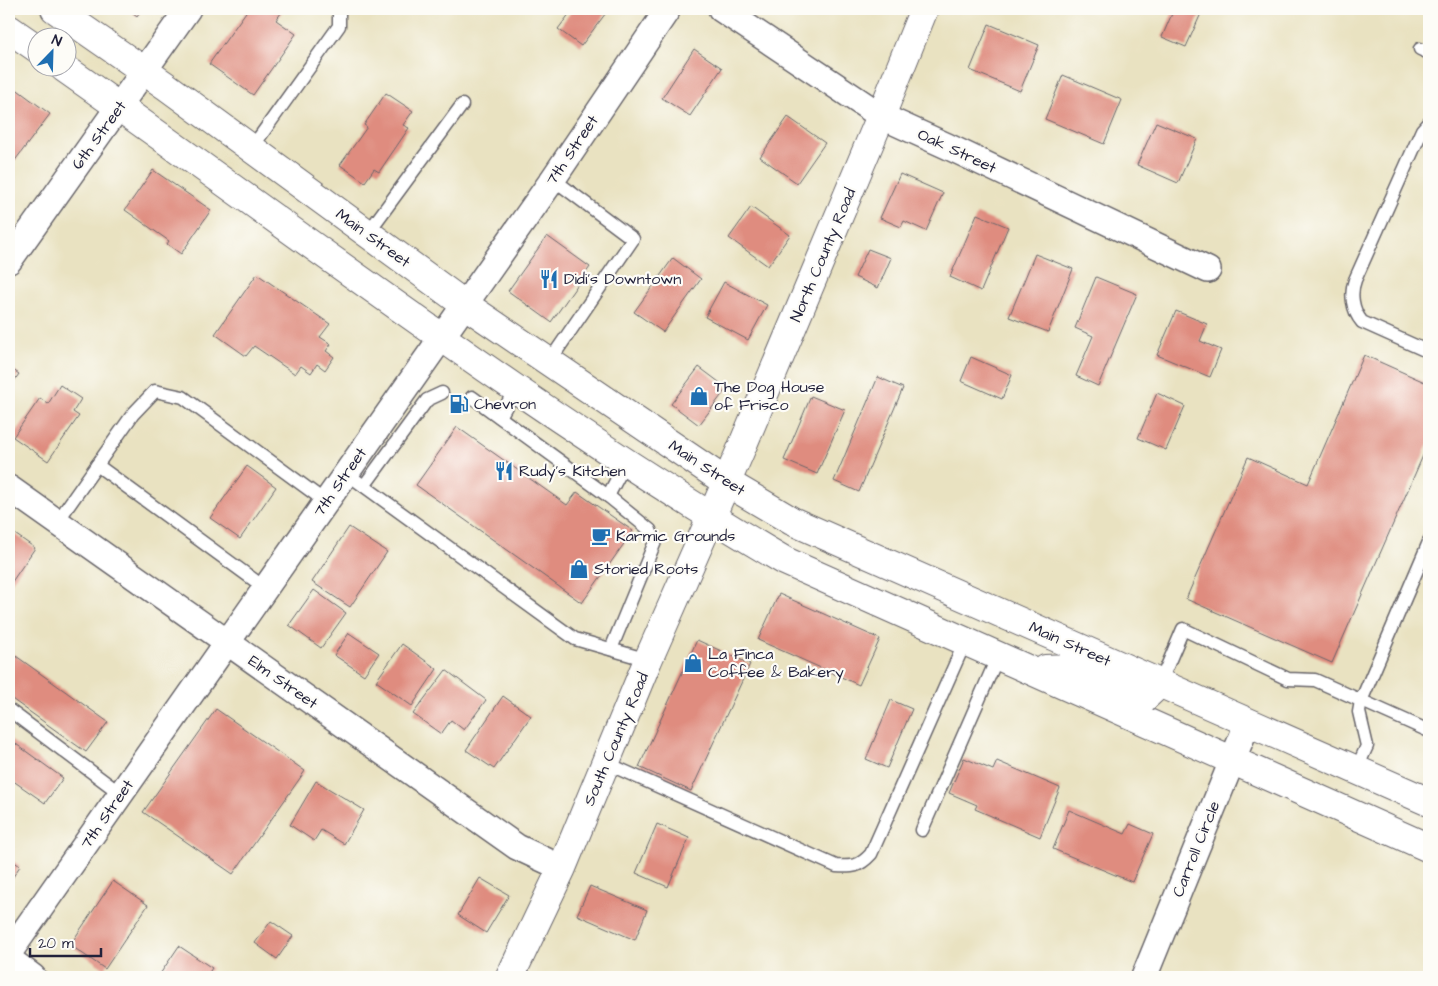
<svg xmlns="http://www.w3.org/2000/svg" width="1438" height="986" viewBox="0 0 1438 986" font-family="'Architects Daughter',sans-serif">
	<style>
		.building { fill: #df8c7f }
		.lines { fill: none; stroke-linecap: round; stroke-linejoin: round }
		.service-casing { stroke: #68656a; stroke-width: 15 }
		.minor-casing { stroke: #68656a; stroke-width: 28 }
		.tertiary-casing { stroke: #68656a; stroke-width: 30 }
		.secondary-casing { stroke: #68656a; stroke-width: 30 }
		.service { stroke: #fff; stroke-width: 12 }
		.minor { stroke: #fff; stroke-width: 25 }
		.tertiary { stroke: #fff; stroke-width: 28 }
		.secondary { stroke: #fff; stroke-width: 28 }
		.labels { text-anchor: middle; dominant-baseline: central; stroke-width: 4.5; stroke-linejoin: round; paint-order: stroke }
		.street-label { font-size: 16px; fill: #22223b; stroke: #fdfcf7 }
		.poi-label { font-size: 16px; fill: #22223b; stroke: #fdfcf7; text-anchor: start }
	</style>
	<rect width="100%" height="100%" fill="#fdfcf7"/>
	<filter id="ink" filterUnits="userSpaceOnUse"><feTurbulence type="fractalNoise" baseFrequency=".02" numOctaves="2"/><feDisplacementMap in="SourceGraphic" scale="10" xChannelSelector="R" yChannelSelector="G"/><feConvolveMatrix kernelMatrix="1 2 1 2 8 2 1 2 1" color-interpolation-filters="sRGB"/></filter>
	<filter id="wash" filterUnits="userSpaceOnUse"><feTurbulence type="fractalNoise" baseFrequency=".0096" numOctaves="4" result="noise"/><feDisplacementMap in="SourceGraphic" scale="20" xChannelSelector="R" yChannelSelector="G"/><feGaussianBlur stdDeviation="1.12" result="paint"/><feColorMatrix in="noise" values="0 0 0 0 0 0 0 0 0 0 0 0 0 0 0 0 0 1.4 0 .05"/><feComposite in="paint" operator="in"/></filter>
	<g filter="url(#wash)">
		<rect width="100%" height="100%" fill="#e9e2c1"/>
		<g id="blocks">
			<g class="building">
				<polygon points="128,9 142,9 137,16"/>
				<polygon points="248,9 284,9 276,20 296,34 253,95 209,64"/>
				<polygon points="573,9 609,9 581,46 558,29"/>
				<polygon points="1174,9 1203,9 1186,47 1162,37"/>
				<polygon points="989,24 1039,45 1020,91 970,70"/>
				<polygon points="694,49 722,68 690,116 662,98"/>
				<polygon points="1063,75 1122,100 1104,144 1045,119"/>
				<polygon points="15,88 50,114 10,167 9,166 9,96"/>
				<polygon points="386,93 413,111 403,125 409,128 379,172 374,169 365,182 340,165 367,127 364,125"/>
				<polygon points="788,117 825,143 797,183 760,157"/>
				<polygon points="1156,122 1197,139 1178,183 1137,165"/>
				<polygon points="153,170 211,210 181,254 167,244 169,241 125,210"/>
				<polygon points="900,174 943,193 926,231 904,221 901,227 880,218"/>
				<polygon points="751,207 790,235 768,266 729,238"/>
				<polygon points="977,214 1008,227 981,291 950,277"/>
				<polygon points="547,236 590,267 551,322 508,291"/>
				<polygon points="868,249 891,258 878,288 855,277"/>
				<polygon points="1035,254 1073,269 1048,332 1009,317"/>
				<polygon points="673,258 701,279 663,332 634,312"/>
				<polygon points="257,274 330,324 320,337 331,344 326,351 334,357 325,370 317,364 311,373 301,366 295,374 254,346 246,356 215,334"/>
				<polygon points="1096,277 1137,294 1098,386 1076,376 1093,336 1075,328"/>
				<polygon points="724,282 767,305 748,340 705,317"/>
				<polygon points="1176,311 1207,324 1200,341 1221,350 1210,377 1157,355"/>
				<polygon points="1364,355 1429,384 1429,442 1332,663 1186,599 1248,457 1308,484"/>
				<polygon points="971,357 1012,375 1002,399 961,381"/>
				<polygon points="9,367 19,374 9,388"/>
				<polygon points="699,367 727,388 699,425 671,404"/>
				<polygon points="878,377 903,388 859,492 834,481"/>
				<polygon points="60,385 81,399 73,412 79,416 48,461 13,437 40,398 48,404"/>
				<polygon points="1157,393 1185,406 1166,450 1138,438"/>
				<polygon points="811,396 845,410 817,474 784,460"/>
				<polygon points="457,427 567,505 577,492 633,531 582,603 416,485"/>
				<polygon points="247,466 276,487 240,539 210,518"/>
				<polygon points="349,527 387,552 350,607 312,582"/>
				<polygon points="9,530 35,548 9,586"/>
				<polygon points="314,590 346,613 321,648 289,625"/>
				<polygon points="779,594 880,639 859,685 758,640"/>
				<polygon points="349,633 379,653 364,675 334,655"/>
				<polygon points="697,640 750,664 691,791 639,767"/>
				<polygon points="402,644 437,669 412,706 376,681"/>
				<polygon points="9,651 108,722 86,752 9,697"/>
				<polygon points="446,670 486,700 464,730 451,720 441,734 413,714"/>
				<polygon points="503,696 531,716 494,769 466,750"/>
				<polygon points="891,700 912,709 887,768 866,759"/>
				<polygon points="216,709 305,771 233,874 143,812"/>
				<polygon points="9,739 63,778 45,803 9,778"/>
				<polygon points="964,758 993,770 997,761 1060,788 1040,837 975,809 977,805 949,793"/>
				<polygon points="316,781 364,810 344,844 321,830 314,841 290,825"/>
				<polygon points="1069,810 1125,834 1130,824 1153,834 1132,882 1053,849"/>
				<polygon points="657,824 689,838 668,887 636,873"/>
				<polygon points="9,858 20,866 9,883"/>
				<polygon points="480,878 509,895 486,933 458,915"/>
				<polygon points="113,881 148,905 105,969 70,945"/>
				<polygon points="590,886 647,910 635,940 577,915"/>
				<polygon points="271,921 293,936 277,959 255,943"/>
				<polygon points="179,946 212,968 206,977 158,977"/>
			</g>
		</g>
	</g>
	<g filter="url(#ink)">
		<use href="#blocks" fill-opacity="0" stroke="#68656a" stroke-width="1"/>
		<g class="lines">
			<g class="service-casing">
				<g id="service">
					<polyline points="1420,49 1429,53"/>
					<path d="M1429 122 1422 130 1355 280C1350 293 1352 310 1362 322L1429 352"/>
					<polyline points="251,149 339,26 339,11 336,9"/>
					<polyline points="367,234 462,105"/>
					<polyline points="549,362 633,239 553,179"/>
					<polyline points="472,397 608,496 650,530 655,542 611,649"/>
					<polyline points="500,417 516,388"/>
					<polyline points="97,465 265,588"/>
					<polyline points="346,473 575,639 648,660"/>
					<polyline points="364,486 427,400 442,393"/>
					<polyline points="608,496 626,462"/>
					<polyline points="57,522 133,414 155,391 183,397 326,502"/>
					<polyline points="1160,683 1183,629 1288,679 1315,680 1429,731"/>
					<polyline points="9,710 121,794"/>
					<path d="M606 763 836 866C853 867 859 867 871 854L965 642"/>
					<polyline points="1356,770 1367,746 1359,712 1361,701 1429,542"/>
					<polyline points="922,830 998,656"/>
				</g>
			</g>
			<g class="minor-casing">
				<g id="minor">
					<polyline points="721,9 881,116 947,146 1208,270"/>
					<polyline points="9,261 188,9"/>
					<polyline points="9,488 517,847 562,868"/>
					<polyline points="9,953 553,179 668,9"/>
					<polyline points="9,959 33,977"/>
					<polyline points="1144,977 1248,722"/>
				</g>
			</g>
			<g class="tertiary-casing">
				<polyline id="tertiary" points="510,977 562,868 648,660 739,454 881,116 924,9"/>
			</g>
			<g class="secondary-casing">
				<g id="secondary">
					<polyline points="55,9 166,86 464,304 726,482 792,521 1429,802"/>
					<polyline points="9,29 38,49"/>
					<path d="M64 68C302 235 533 413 785 561L1429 848"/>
					<path d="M1046 669C1076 666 1091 676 1117 689 1125 693 1135 695 1144 698L1160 683"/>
				</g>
			</g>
			<use href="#service" class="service"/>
			<use href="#minor" class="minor"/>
			<use href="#tertiary" class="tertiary"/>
			<use href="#secondary" class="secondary"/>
		</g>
	</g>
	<defs>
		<g id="restaurant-bare" transform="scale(1.5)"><path d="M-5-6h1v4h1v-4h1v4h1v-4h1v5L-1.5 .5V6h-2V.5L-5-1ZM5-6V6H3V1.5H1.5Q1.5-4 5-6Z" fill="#1f6fb2" stroke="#fdfcf7" stroke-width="2.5" paint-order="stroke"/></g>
		<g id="shop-bare" transform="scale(1.5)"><path d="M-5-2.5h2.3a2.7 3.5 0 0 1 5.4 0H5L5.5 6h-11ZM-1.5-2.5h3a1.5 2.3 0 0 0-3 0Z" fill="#1f6fb2" stroke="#fdfcf7" stroke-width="2.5" paint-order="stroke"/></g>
		<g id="fuel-bare" transform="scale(1.5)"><path d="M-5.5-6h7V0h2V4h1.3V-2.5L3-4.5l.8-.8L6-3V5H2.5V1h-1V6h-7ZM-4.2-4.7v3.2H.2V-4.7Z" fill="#1f6fb2" stroke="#fdfcf7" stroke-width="2.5" paint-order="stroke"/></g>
		<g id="cafe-bare" transform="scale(1.5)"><path d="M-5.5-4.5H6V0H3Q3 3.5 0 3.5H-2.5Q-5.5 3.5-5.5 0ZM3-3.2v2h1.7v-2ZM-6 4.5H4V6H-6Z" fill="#1f6fb2" stroke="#fdfcf7" stroke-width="2.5" paint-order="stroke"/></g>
	</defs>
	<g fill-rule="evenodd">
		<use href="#restaurant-bare" x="549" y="279"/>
		<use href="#shop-bare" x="699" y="396"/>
		<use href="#fuel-bare" x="459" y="404"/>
		<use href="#restaurant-bare" x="504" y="471"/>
		<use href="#cafe-bare" x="601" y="536"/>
		<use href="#shop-bare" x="579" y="569"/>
		<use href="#shop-bare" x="693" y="663"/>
	</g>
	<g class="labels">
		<g class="street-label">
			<text transform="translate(99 135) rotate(-54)">6th Street</text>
			<text transform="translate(572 150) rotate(-56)">7th Street</text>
			<text transform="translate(957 151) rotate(25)">Oak Street</text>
			<text transform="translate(373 238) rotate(36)">Main Street</text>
			<text transform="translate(823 255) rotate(-67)">North County Road</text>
			<text transform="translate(707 468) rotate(33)">Main Street</text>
			<text transform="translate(340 482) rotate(-55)">7th Street</text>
			<text transform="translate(1070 644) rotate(24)">Main Street</text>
			<text transform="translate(283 682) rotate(35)">Elm Street</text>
			<text transform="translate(616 739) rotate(-67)">South County Road</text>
			<text transform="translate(107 814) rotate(-55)">7th Street</text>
			<text transform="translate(1196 849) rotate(-68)">Carroll Circle</text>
		</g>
		<g class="poi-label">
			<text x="564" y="279">Didi's Downtown</text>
			<text x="714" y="387">The Dog House<tspan x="714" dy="18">of Frisco</tspan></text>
			<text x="474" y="404">Chevron</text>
			<text x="519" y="471">Rudy's Kitchen</text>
			<text x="616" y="536">Karmic Grounds</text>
			<text x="594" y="569">Storied Roots</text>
			<text x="708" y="654">La Finca<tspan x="708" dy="18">Coffee &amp; Bakery</tspan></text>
		</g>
	</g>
	<rect width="1438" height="986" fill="none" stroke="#fdfcf7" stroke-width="30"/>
	<g transform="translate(52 52) rotate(23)"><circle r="24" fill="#fdfcf7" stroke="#a5a5ac"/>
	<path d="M0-4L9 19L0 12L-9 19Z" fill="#1f6fb2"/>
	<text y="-8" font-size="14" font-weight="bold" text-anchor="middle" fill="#22223b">N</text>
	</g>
	<path d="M30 948v8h71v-8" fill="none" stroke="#22223b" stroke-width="2.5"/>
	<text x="38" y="948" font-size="15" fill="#22223b" stroke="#fdfcf7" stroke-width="4" paint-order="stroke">20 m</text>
</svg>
